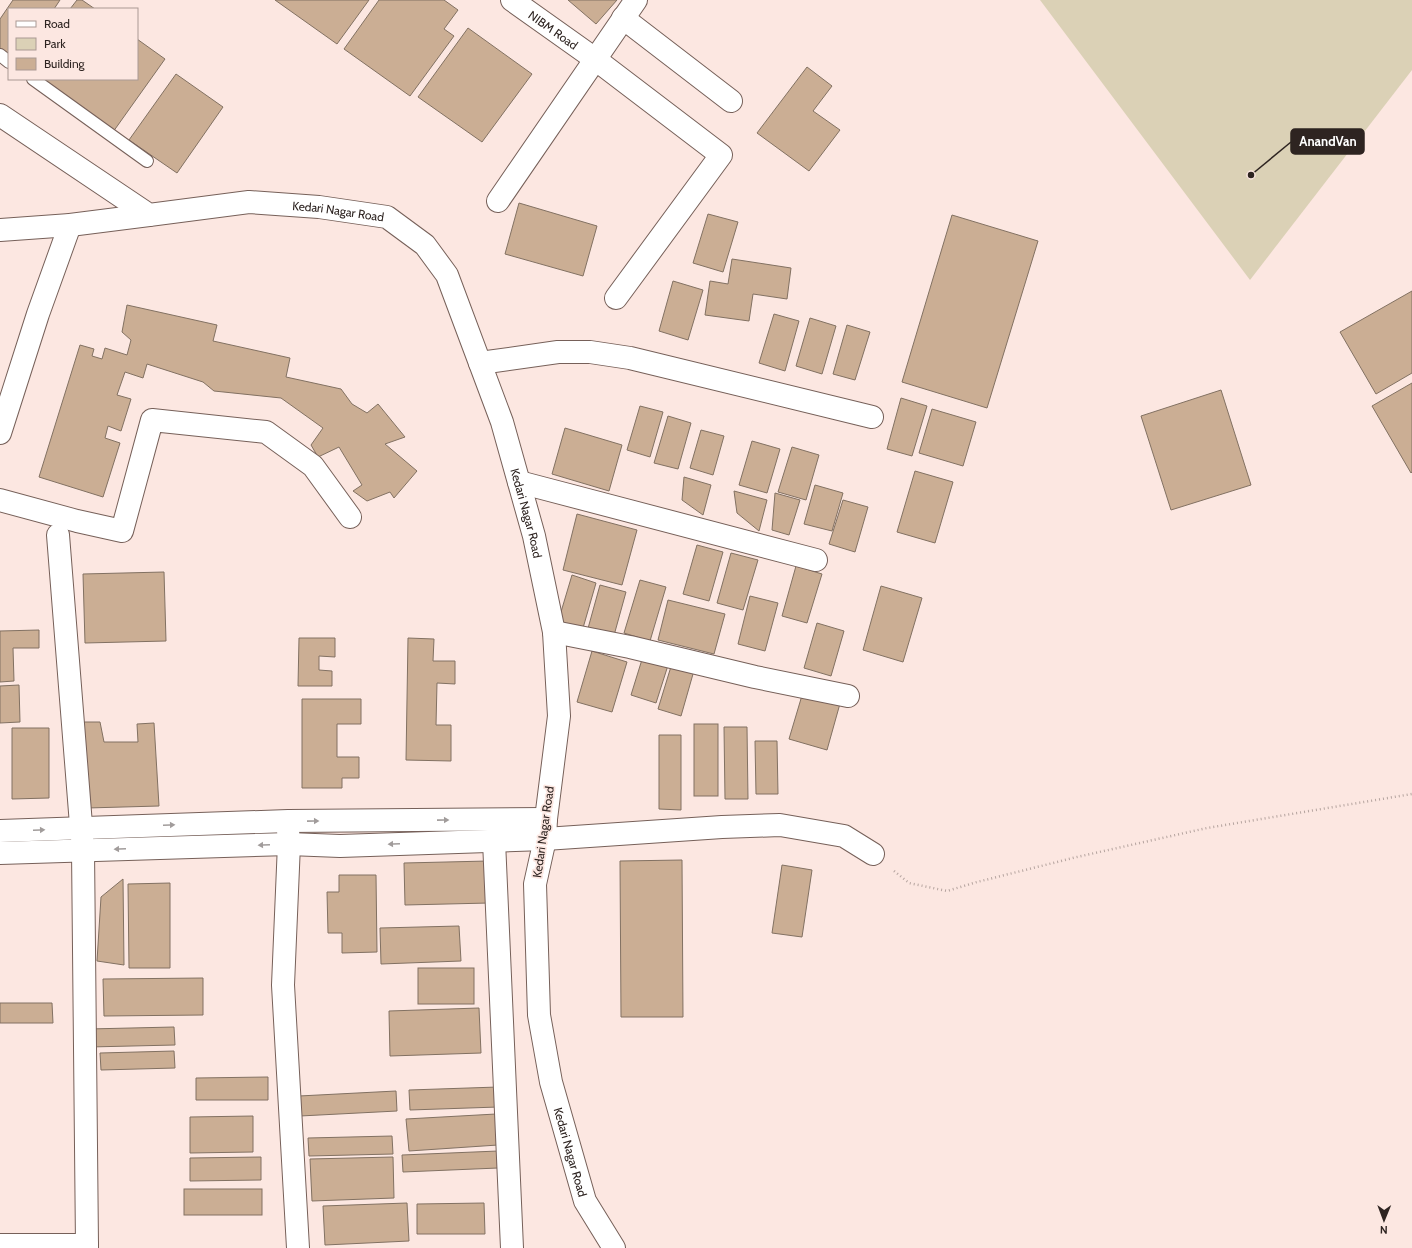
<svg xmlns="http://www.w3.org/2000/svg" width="1412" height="1248" viewBox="0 0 1412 1248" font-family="Cabin,sans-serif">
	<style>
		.green { fill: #dbd1b6 }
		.building { fill: #cbae94; stroke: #827162 }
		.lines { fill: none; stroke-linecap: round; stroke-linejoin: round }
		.lane-casing { stroke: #766059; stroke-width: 14 }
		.street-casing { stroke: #766059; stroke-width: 24 }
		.path { stroke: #b5a49f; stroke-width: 2.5; stroke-dasharray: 1 3; stroke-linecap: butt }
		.lane { stroke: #fff; stroke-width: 12 }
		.street { stroke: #fff; stroke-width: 22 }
		.oneway { fill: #a19c9b }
		.labels { text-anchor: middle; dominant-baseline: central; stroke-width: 3.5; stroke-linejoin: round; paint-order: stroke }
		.street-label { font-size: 12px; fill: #2e2421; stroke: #fce7e1 }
		.leader { fill: none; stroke: #2e2421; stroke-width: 1.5 }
		.callout-dot { fill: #2e2421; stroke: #fce7e1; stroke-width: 1.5 }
		.callout { fill: #2e2421; stroke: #2e2421; stroke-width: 1.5 }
		.callout-label { font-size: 13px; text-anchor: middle; font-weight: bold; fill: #fff }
	</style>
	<rect width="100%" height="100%" fill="#fce7e1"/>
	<polygon class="green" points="1040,0 1412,0 1412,70 1250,280"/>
	<g class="building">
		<polygon points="13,0 60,0 54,9 9,9 9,57 0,51 0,19"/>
		<polygon points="77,0 82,0 95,9 70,9"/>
		<polygon points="275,0 369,0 337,44"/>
		<polygon points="379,0 444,0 458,10 444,29 454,36 410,96 344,49"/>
		<polygon points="568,0 617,0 596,24"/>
		<polygon points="468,28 532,74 482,142 418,97"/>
		<polygon points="137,39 165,59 113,132 39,79 137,79"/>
		<polygon points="807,67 832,86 813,111 840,130 809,171 757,133"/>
		<polygon points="176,74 223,107 177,173 129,140"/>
		<polygon points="519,203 597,226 583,276 505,254"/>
		<polygon points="708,214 738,222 723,272 693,263"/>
		<polygon points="952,215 1038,241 987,408 902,382"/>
		<polygon points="732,259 791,268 787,299 753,294 749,321 705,315 710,281 728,284"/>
		<polygon points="673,281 703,290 688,340 659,331"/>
		<polygon points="1412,291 1412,373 1376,394 1340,332"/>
		<polygon points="127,305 217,325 213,341 290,358 286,377 341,389 352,404 367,413 378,404 405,437 385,444 417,471 394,498 390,492 367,501 353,491 362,485 339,447 318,457 311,445 323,428 281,398 214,391 203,382 147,364 143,378 125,372 117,395 131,399 121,431 108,426 105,438 120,443 103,497 39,477 80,345 94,349 92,356 102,359 105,348 127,355 131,340 122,332"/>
		<polygon points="774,314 799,321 785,371 759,363"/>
		<polygon points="810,318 836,326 822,374 796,366"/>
		<polygon points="847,325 870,332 855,380 833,374"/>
		<polygon points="1412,383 1412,472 1411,473 1372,406"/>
		<polygon points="1221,390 1251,485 1171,510 1141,416"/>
		<polygon points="901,398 927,406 912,456 887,449"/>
		<polygon points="640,406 663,412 650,457 627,450"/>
		<polygon points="932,409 976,422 963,466 919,453"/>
		<polygon points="668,416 691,423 678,469 654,463"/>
		<polygon points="565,428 622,445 609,491 552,474"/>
		<polygon points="701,430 724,436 713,475 690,468"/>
		<polygon points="752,441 780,449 767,493 739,485"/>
		<polygon points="792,447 819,455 806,500 778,492"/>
		<polygon points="915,471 953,482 935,543 897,532"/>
		<polygon points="684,477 711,485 703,515 682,500"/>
		<polygon points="815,485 843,493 832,531 804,524"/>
		<polygon points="734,491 767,500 759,531 737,513"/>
		<polygon points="775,493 800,500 789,535 772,530"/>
		<polygon points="843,500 868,507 855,552 829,544"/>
		<polygon points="577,514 637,530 622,585 563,570"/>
		<polygon points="697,545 723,552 709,601 683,594"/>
		<polygon points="731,553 758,560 743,610 717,603"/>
		<polygon points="796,566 822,574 807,623 782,616"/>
		<polygon points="164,572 166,641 85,643 83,574"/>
		<polygon points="572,575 596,583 583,628 558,622"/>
		<polygon points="640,580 666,587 650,641 624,633"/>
		<polygon points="600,585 626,592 613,639 587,632"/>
		<polygon points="881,586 922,598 903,662 863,650"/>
		<polygon points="750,596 778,603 765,651 738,644"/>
		<polygon points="668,600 725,614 714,654 658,640"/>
		<polygon points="817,623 844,631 831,676 804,668"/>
		<polygon points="39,630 39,648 13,648 14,681 0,682 0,631"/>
		<polygon points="299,638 335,638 335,657 319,656 319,670 332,671 332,686 298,686"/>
		<polygon points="408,638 434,639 433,661 455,661 455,684 437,683 436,725 451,725 451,761 406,760"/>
		<polygon points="592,651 627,662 612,712 577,702"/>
		<polygon points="644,653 670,659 656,703 631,695"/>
		<polygon points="673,660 695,667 681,716 658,709"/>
		<polygon points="19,685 20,722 0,723 0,686"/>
		<polygon points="803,692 841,700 827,750 789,739"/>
		<polygon points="302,699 361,699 361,724 337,724 337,757 359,757 359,778 342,778 342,788 302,788"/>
		<polygon points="84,722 100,722 104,742 138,742 137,724 154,723 159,806 87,808"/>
		<rect x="694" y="724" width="24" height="72"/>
		<polygon points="724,727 747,727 748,799 725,799"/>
		<polygon points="12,728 49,728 49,798 12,799"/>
		<polygon points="659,735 681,735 681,810 659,809"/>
		<polygon points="755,741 777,741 778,794 756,794"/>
		<polygon points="682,860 683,1017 621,1017 620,861"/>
		<polygon points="488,861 489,903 405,905 404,863"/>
		<polygon points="782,865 812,870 802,937 772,933"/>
		<polygon points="339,875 376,875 377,952 342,953 342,933 328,933 327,892 339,892"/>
		<polygon points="123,879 124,965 97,961 101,897"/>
		<polygon points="170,883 170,968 129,968 128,884"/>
		<polygon points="459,926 461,961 381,964 380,928"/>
		<rect x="418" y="968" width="56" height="36"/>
		<polygon points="203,978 203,1015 104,1016 103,979"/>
		<polygon points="0,1003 52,1003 53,1023 0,1023"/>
		<polygon points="479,1008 481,1053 390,1056 389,1011"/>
		<polygon points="174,1027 175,1045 89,1047 88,1029"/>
		<polygon points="174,1051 175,1068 101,1070 100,1053"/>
		<polygon points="268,1077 268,1100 196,1100 196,1078"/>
		<polygon points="498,1087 498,1107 410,1110 409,1090"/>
		<polygon points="396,1091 397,1111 300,1116 299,1096"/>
		<polygon points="496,1114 498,1145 409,1151 406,1119"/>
		<polygon points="253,1116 253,1152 190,1153 190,1117"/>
		<polygon points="392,1136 393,1154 309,1156 308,1138"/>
		<polygon points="498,1151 498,1168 403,1172 402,1155"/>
		<polygon points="261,1157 261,1180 190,1181 190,1158"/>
		<polygon points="393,1157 394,1198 312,1201 310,1159"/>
		<rect x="184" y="1189" width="78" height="26"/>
		<polygon points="407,1203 409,1241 325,1245 323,1206"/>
		<polygon points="484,1203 485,1234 417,1234 417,1204"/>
	</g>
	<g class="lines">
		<g class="lane-casing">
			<g id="lane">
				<polyline points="0,55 9,62"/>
				<polyline points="33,79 147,161"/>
			</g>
		</g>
		<g class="street-casing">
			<g id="street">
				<path id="s1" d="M512 0 595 59 721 155 616 298"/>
				<polyline points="623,18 731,101"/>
				<path id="s2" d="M0 115 149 215 249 202 319 207 387 217 425 245 447 275 502 422 534 536 554 632 559 716 546 819 545 839 535 884 539 1015 551 1082 585 1201 614 1248"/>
				<polyline points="498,201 636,0"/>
				<polyline points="0,230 70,225 149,215"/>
				<polyline points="480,363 558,352 590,352 630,358 872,417"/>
				<polyline points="0,433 38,314 70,225"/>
				<polyline points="519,482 816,560"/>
				<polyline points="0,500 77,521 122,531 152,420 266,432 313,466 350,517"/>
				<polyline points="58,535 83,850 87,1245"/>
				<polyline points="554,632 630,647 755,677 848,696"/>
				<polyline points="288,830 289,844 283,985 298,1248"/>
				<polyline points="0,831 288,821 546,819"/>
				<polyline points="494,841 512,1248"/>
				<polyline points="0,853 289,844 340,846 545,839 722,827 780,825 844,836 873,854"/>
				<polyline points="0,1245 87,1245 87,1248"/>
			</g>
		</g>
		<polyline class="path" points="894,871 909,883 947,891 977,882 1077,857 1207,828 1412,794"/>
		<use href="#lane" class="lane"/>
		<use href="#street" class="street"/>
	</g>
	<defs><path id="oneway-solid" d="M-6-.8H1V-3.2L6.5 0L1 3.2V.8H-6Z"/></defs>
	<g class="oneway">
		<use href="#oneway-solid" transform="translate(443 820) rotate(-1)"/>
		<use href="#oneway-solid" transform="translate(313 821) rotate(-1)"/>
		<use href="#oneway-solid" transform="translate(169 825) rotate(-2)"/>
		<use href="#oneway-solid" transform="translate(39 830) rotate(-2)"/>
		<use href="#oneway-solid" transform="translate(394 844) rotate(178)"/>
		<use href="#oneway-solid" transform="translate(264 845) rotate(178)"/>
		<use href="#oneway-solid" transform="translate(120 849) rotate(178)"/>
	</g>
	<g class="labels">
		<g class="street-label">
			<text stroke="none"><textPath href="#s1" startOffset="51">NIBM Road</textPath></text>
			<text stroke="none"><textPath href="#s2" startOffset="370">Kedari Nagar Road</textPath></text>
			<text stroke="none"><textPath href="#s2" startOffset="755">Kedari Nagar Road</textPath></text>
			<text transform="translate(543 832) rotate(-82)">Kedari Nagar Road</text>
			<text stroke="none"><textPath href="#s2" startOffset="1403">Kedari Nagar Road</textPath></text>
		</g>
	</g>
	<path class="leader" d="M1251 175L1291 142"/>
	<circle class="callout-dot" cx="1251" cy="175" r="4"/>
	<rect class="callout" x="1291" y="129" width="73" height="25" rx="4"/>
	<g class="callout-label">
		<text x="1328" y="146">AnandVan</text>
	</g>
	<rect x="8" y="8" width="130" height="72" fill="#fce7e1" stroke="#aa9994"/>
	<rect x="16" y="21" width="20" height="6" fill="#ffffff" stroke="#aa9994"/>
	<text x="44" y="28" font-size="12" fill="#2e2421">Road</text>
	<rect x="16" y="38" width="20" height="12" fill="#dbd1b6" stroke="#aa9994"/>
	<text x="44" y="48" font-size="12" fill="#2e2421">Park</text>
	<rect x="16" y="58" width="20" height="12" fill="#cbae94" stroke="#aa9994"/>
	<text x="44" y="68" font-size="12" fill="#2e2421">Building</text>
	<g transform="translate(1384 1220) rotate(181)" stroke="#fce7e1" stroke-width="3" paint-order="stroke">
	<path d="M0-3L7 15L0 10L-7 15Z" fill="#2e2421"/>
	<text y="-6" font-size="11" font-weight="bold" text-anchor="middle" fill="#2e2421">N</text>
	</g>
</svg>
